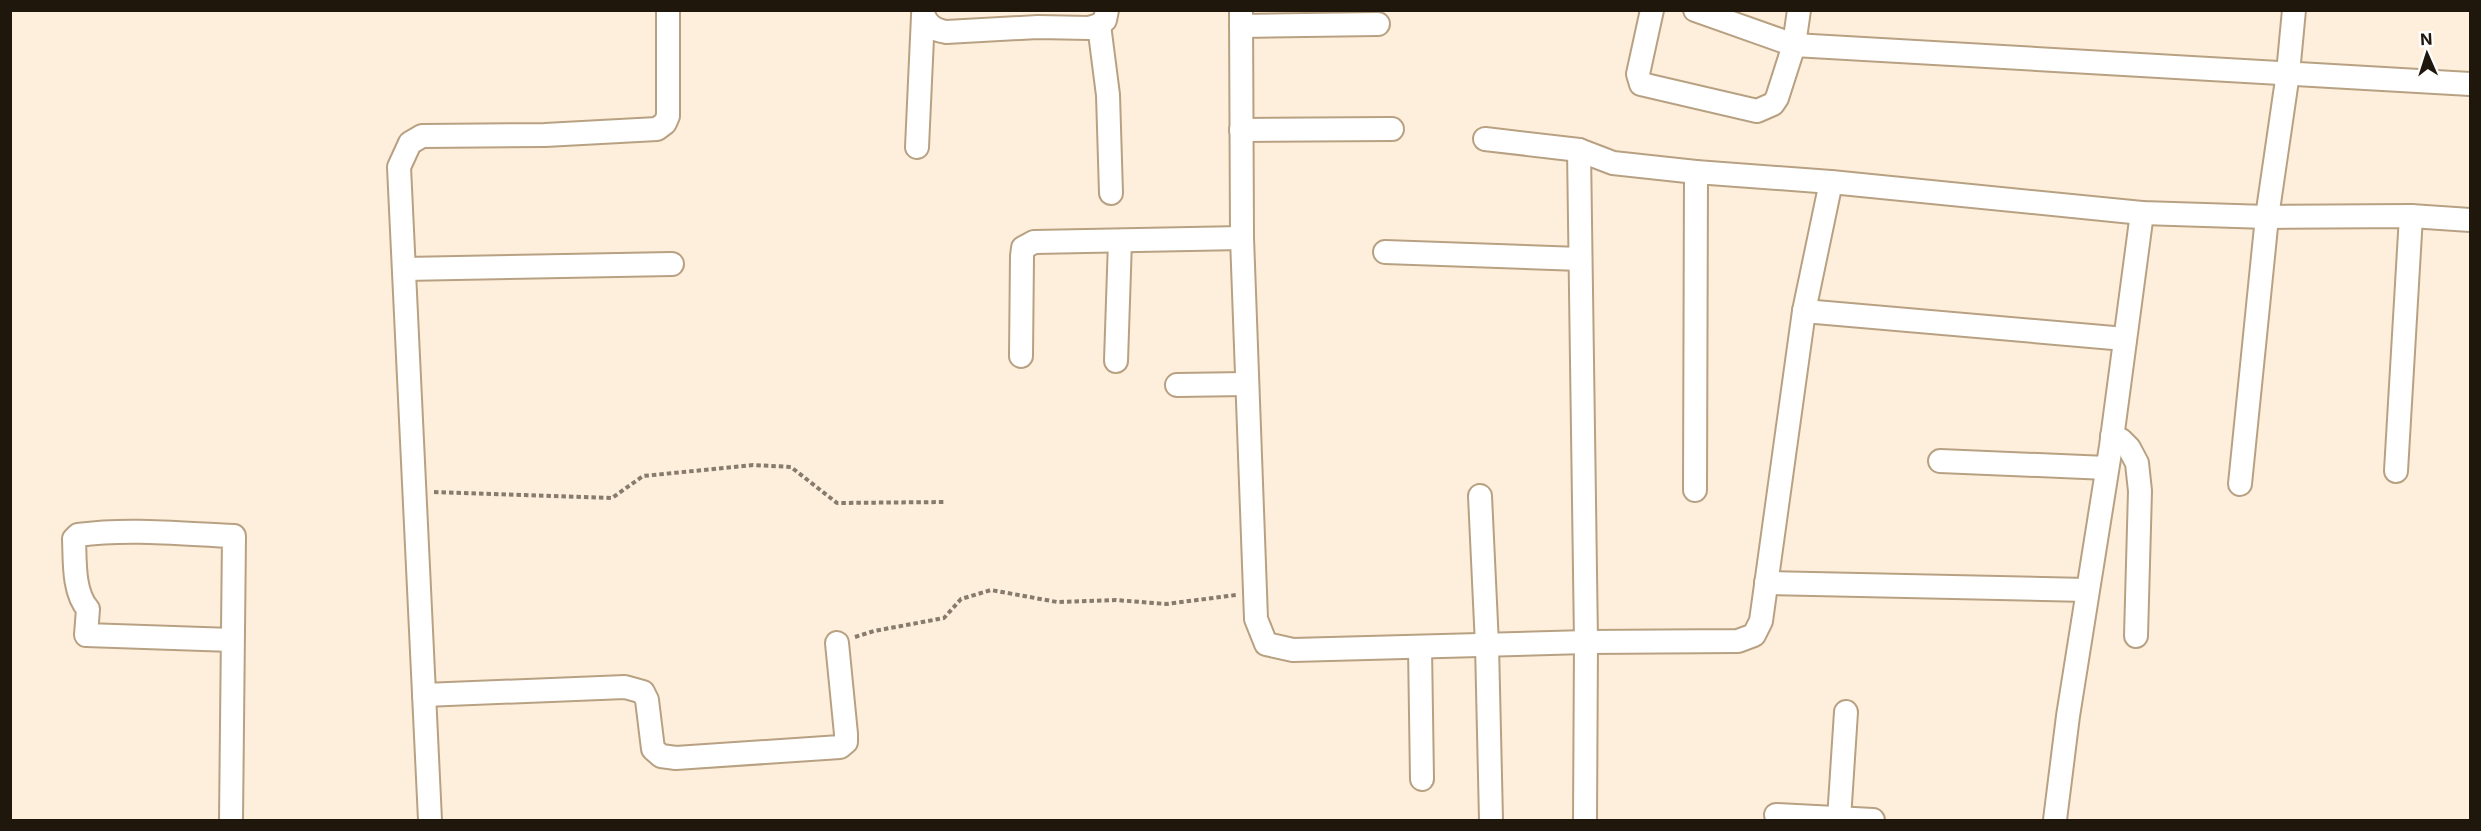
<svg xmlns="http://www.w3.org/2000/svg" width="2481" height="831" viewBox="0 0 2481 831" font-family="Inter,sans-serif">
	<style>
		.lines { fill: none; stroke-linecap: round; stroke-linejoin: round }
		.minor-casing { stroke: #b8a183; stroke-width: 26 }
		.path { stroke: #877b6d; stroke-width: 4; stroke-dasharray: 4.5 3; stroke-linecap: butt }
		.minor { stroke: #fff; stroke-width: 22 }
	</style>
	<rect width="100%" height="100%" fill="#feefdc"/>
	<g class="lines">
		<g class="minor-casing">
			<g id="minor">
				<path d="M923 10C924 24 934 30 946 32L1038 27 1089 28 1099 25 1105 20 1107 10"/>
				<polyline points="1241,10 1242,238 1256,619 1266,644 1293,650 1586,642 1738,641 1754,635 1761,621 1804,311 1831,182"/>
				<polyline points="1652,10 1638,74 1641,84 1757,111 1773,104 1777,98 1794,45 1799,10"/>
				<polyline points="1695,10 1794,45 2470,84"/>
				<polyline points="1099,25 1108,95 1111,193"/>
				<polyline points="1241,26 1378,24"/>
				<polyline points="1241,130 1392,129"/>
				<polyline points="1485,139 1579,150"/>
				<polyline points="917,147 923,16"/>
				<polyline points="1696,172 1831,182 2142,213 2267,217 2411,216 2470,220"/>
				<polyline points="1385,252 1580,259"/>
				<polyline points="404,269 672,264"/>
				<polyline points="1804,311 2125,339"/>
				<polyline points="1021,356 1022,256 1023,248 1034,242 1242,238"/>
				<polyline points="1116,361 1120,241"/>
				<polyline points="1177,385 1247,384"/>
				<polyline points="2112,436 2121,440 2129,448 2137,463 2140,491 2136,636"/>
				<polyline points="1940,461 2107,468"/>
				<polyline points="2396,471 2411,216"/>
				<polyline points="2240,484 2267,217 2288,73 2294,10"/>
				<polyline points="1480,496 1487,645 1491,820"/>
				<polyline points="1766,583 2087,590"/>
				<polyline points="1420,647 1422,779"/>
				<polyline points="424,695 625,687 643,692 647,700 653,749 661,756 676,758 840,747 846,742 846,734 837,643"/>
				<polyline points="1776,815 1873,820"/>
				<polyline points="1839,819 1846,712"/>
				<path d="M231 820 234 536C183 534 129 528 78 535L74 539C75 561 73 592 88 609L86 635 232 640"/>
				<polyline points="430,820 399,167 410,143 422,136 545,135 657,129 665,123 668,116 668,10"/>
				<polyline points="1585,820 1586,642 1579,150 1613,163 1696,172 1695,490"/>
				<polyline points="2055,820 2068,716 2111,446 2142,213"/>
			</g>
		</g>
		<g class="path">
			<polyline points="434,492 612,498 643,476 753,465 791,467 837,503 946,502"/>
			<polyline points="855,637 874,631 944,618 961,599 991,590 1057,602 1116,600 1166,604 1236,595"/>
		</g>
		<use href="#minor" class="minor"/>
	</g>
	<rect width="2481" height="831" fill="none" stroke="#20170c" stroke-width="24"/>
	<g transform="translate(2427 54) rotate(357)" stroke="#fefefe" stroke-width="4.5" paint-order="stroke">
	<path d="M0-4.5L10 22L0 15L-10 22Z" fill="#20170c"/>
	<text y="-9" font-size="16" font-weight="bold" text-anchor="middle" fill="#20170c">N</text>
	</g>
</svg>
